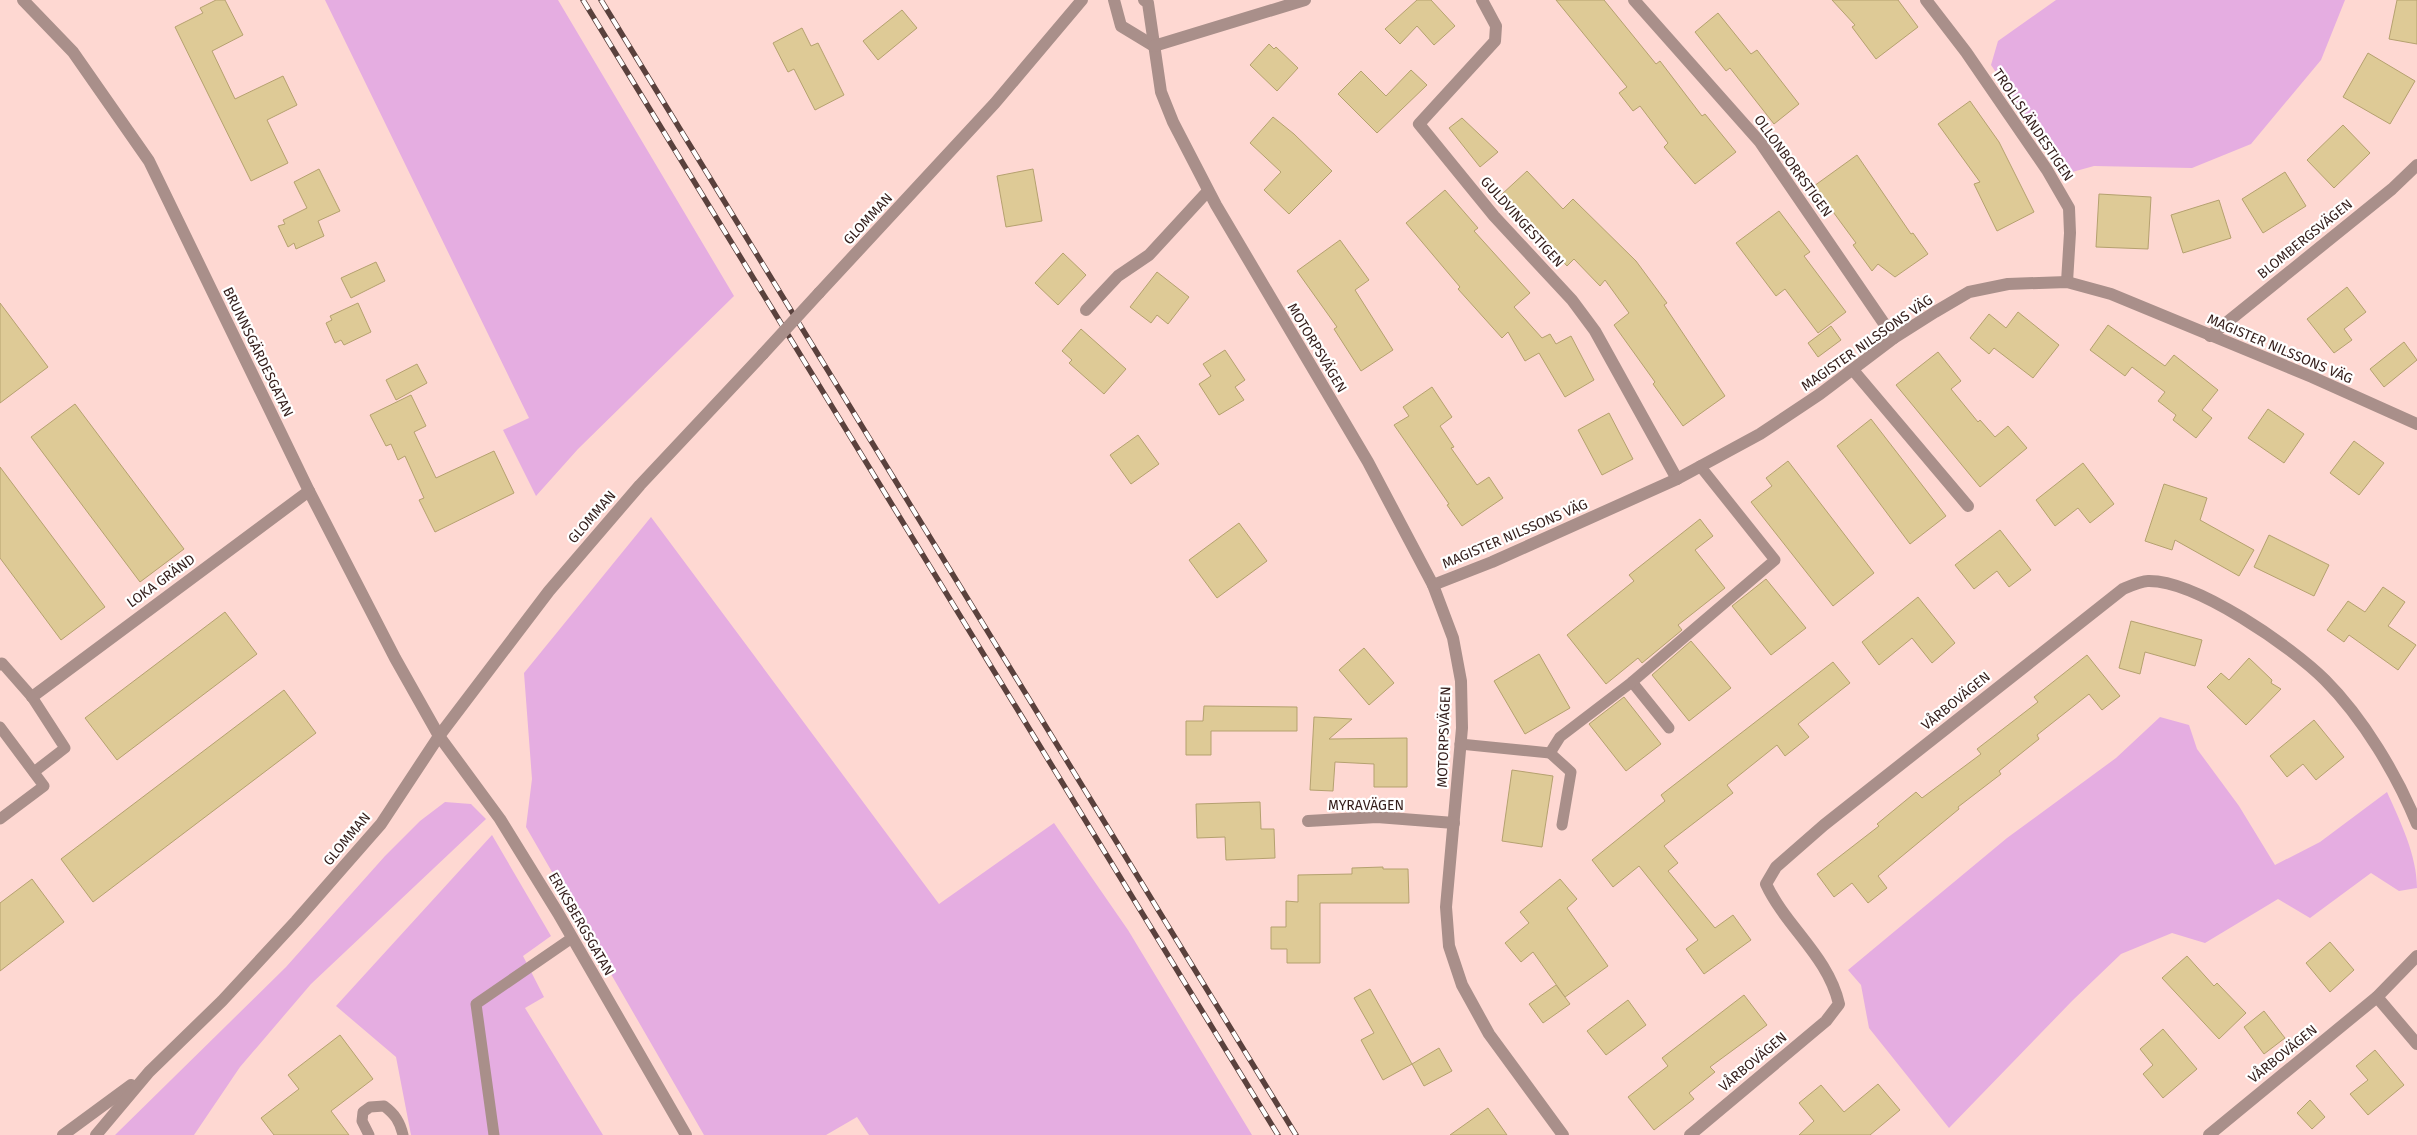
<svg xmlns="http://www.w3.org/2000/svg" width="2417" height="1135" viewBox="0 0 2417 1135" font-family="'Fira Sans',sans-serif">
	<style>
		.green { fill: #e5ade1 }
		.building { fill: #deca96; stroke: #b5a16f }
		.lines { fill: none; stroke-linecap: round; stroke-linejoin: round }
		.service { stroke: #a98f8a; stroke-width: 11 }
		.minor { stroke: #a98f8a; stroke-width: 12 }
		.tertiary { stroke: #a98f8a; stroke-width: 12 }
		.rail-casing { stroke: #5a413d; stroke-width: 5.5 }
		.rail { stroke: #fff; stroke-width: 4; stroke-dasharray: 11; stroke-linecap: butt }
		.tertiary-bridge { stroke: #a98f8a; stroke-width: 12 }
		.labels { text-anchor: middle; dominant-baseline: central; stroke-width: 4.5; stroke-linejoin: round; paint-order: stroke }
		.street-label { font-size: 14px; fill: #331d1a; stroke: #fff }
	</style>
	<rect width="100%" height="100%" fill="#fed8d2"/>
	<g class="green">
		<polygon points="325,0 558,0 734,296 578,449 536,496 503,430 529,418"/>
		<polygon points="2056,0 2345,0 2321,60 2251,144 2192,168 2094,166 2065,174 1991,65 1998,41"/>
		<polygon points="651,517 939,904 1054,823 1128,930 1252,1135 869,1135 857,1117 826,1135 704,1135 526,827 532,779 524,673"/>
		<path d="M2160 717 2189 725 2197 749 2239 806 2275 865 2320 842 2387 792C2400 821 2417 855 2417 888L2399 891 2371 873 2310 918 2278 899 2205 943 2172 933 2121 954 2073 1000 1949 1128 1869 1028 1861 985 1848 970 2007 838 2116 758Z"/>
		<polygon points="445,802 471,804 486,819 311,984 240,1067 194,1135 115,1135 286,967 385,856 420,821"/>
		<polygon points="492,835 551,936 523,956 544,997 525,1008 603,1135 411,1135 396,1057 336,1006"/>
	</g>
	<g class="building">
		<polygon points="216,0 225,0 243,35 212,51 235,99 283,76 297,105 267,120 288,163 251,181 175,27 203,13 200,8"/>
		<polygon points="1417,0 1431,0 1455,26 1434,45 1417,26 1400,44 1385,29"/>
		<polygon points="1556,0 1604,0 1656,64 1660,61 1702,116 1705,114 1736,152 1695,184 1664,147 1668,143 1640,106 1633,111 1619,93 1627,87"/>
		<polygon points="1832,0 1898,0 1918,27 1876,59 1852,27 1855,25"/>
		<polygon points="2397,0 2417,0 2417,44 2389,39"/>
		<polygon points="902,10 917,28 878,60 863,41"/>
		<polygon points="1718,13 1751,54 1757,50 1799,104 1774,124 1730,68 1726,71 1695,32"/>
		<polygon points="802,28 811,46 818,43 844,95 815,110 794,69 788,72 773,43"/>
		<polygon points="1269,44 1274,49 1276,47 1298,68 1277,91 1250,65"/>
		<polygon points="2368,53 2415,81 2390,124 2343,97"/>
		<polygon points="1411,70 1427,85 1377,133 1338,94 1361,71 1386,96"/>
		<polygon points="1970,101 1999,142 2034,212 1997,231 1974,184 1980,182 1938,124"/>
		<polygon points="1273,117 1294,134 1332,171 1289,214 1264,190 1281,172 1250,143"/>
		<polygon points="1462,118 1498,152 1480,167 1449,128"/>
		<polygon points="2343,125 2370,153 2334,188 2307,160"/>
		<polygon points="1857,155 1911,234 1913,233 1928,254 1895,277 1878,264 1872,271 1853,245 1856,243 1814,186"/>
		<polygon points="319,169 340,211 318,221 324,236 296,249 294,243 288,247 278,226 285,224 283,220 307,208 294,182"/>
		<polygon points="1033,169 1042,221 1006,227 997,176"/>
		<polygon points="1527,171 1563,209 1573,199 1636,261 1667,303 1664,305 1725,396 1683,426 1653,384 1655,382 1614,325 1629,313 1605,280 1600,286 1574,259 1567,266 1501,195"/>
		<polygon points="2285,172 2306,206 2263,233 2242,199"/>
		<polygon points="1445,190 1478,228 1474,231 1530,293 1514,307 1542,338 1550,334 1556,344 1571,336 1594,380 1565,397 1539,353 1525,361 1508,332 1502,338 1458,289 1460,287 1406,223"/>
		<polygon points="2099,194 2151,197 2148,249 2096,247"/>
		<polygon points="2219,200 2231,238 2183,253 2171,215"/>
		<polygon points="1779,211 1810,252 1804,256 1846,312 1818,333 1785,289 1776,296 1736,243"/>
		<polygon points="1340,240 1369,280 1355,290 1393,350 1361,371 1334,329 1337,327 1297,271"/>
		<polygon points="1063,253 1086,275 1058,305 1035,283"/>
		<polygon points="376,262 385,281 351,298 341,278"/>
		<polygon points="1157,272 1189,297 1168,324 1157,315 1151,323 1130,307"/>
		<polygon points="2347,287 2366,312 2344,329 2352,340 2334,353 2307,319"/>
		<polygon points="0,303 48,367 0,403"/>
		<polygon points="358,303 371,332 344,345 341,340 335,343 326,323 332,320 330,316"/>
		<polygon points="2018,312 2059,345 2033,378 1994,348 1989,354 1970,338 1989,314 2006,328"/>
		<polygon points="2108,325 2165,366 2174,355 2218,390 2202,410 2212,418 2196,438 2173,420 2176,415 2158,401 2165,392 2132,367 2125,376 2090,350"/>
		<polygon points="1831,326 1841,340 1818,357 1808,343"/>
		<polygon points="1081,329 1126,369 1104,394 1069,363 1072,360 1062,351"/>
		<polygon points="2404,342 2417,360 2384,387 2370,369"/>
		<polygon points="1225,350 1245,380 1235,387 1244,400 1219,415 1199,384 1211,376 1203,364"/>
		<polygon points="1938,352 1961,381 1951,389 1978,422 1980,420 1995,437 2008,426 2027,448 1980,487 1896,385"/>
		<polygon points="417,364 427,383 396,400 386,380"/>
		<polygon points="1432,387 1452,417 1440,426 1454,447 1451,448 1477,485 1489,477 1503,498 1462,526 1447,505 1449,504 1394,425 1409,416 1403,407"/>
		<polygon points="411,395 426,426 414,432 436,478 494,451 514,493 435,532 419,500 424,498 405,456 398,460 391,444 386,446 370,415"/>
		<polygon points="75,404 184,549 140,582 31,437"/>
		<polygon points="2268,409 2304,434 2284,463 2248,438"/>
		<polygon points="1609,413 1633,459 1602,475 1578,430"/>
		<polygon points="1871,419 1946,516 1910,544 1837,446"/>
		<polygon points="1138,435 1159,464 1131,484 1110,455"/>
		<polygon points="2354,441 2384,463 2359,495 2330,473"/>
		<polygon points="1788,461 1874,573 1833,606 1751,502 1772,486 1766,478"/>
		<polygon points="2083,463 2114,504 2090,523 2078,508 2055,526 2036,500"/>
		<polygon points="0,467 105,607 61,640 0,558"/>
		<polygon points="2164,484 2207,498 2200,520 2254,550 2239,576 2175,540 2172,550 2145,541"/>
		<polygon points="1700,519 1713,536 1695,550 1725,588 1678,625 1682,630 1642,663 1638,658 1606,684 1567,635 1634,581 1629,575"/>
		<polygon points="1239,523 1267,561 1217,598 1189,560"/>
		<polygon points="2000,530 2031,570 2009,587 1997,571 1974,589 1955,565"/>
		<polygon points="2269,535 2329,565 2314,596 2254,567"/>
		<polygon points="1766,579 1806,628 1771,655 1732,606"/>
		<polygon points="2383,587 2405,602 2388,626 2416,645 2398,670 2349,635 2344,642 2327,630 2348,601 2365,612"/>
		<polygon points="1918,597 1955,643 1932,663 1912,638 1879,665 1862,642"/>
		<polygon points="225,612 257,654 117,760 85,718"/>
		<polygon points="2131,621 2202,640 2195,666 2145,652 2140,674 2119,668"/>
		<polygon points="1691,641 1731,688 1689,721 1652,675"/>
		<polygon points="1364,648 1394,683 1369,705 1339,670"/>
		<polygon points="1539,654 1570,708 1525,734 1494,681"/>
		<polygon points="2087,655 2120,696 2102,710 2089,694 2037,735 2039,739 1999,771 2001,774 1958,807 1959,809 1878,876 1887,888 1868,903 1852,883 1834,897 1817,874 1879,826 1877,824 1916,792 1922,798 1981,754 1977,749 2038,702 2034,697"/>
		<polygon points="2249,658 2272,680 2271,683 2281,689 2246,725 2207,687 2221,673 2229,680"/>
		<polygon points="1833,662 1850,683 1798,724 1809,737 1785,756 1777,745 1727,785 1733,793 1664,846 1678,863 1668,871 1715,928 1733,915 1751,940 1704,974 1686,949 1698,940 1639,866 1613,887 1592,860 1665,801 1661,795"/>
		<polygon points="284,690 316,733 93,902 61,859"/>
		<polygon points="1624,697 1661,744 1626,771 1589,724"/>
		<polygon points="1204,706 1297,707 1297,731 1211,731 1211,755 1186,755 1186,721 1203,721"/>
		<polygon points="1314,717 1352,719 1329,739 1407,738 1407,787 1374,787 1374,764 1335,762 1333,791 1310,790"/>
		<polygon points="2314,720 2344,757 2316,780 2303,764 2287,777 2270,756"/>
		<polygon points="1512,770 1553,776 1542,847 1502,841"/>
		<polygon points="1260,802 1261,829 1274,829 1275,858 1226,860 1225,837 1197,838 1196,804"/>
		<polygon points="1383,867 1383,869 1408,869 1409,903 1320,903 1320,963 1287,963 1287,949 1271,949 1271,927 1286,927 1286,901 1298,902 1298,875 1352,874 1352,868"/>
		<polygon points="32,879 64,922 0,971 0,903"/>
		<polygon points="1560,879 1577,899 1567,908 1608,966 1565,997 1533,952 1521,962 1505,943 1529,923 1520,912"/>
		<polygon points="2330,942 2354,970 2330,992 2306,963"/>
		<polygon points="2187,956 2214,986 2217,983 2246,1013 2219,1039 2162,978"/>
		<polygon points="1556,985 1570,1004 1543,1023 1529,1004"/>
		<polygon points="1370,989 1412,1064 1383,1080 1361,1040 1374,1033 1354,998"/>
		<polygon points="1744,995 1767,1025 1710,1067 1715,1072 1689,1093 1694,1099 1654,1130 1628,1097 1668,1066 1662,1058"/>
		<polygon points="1628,1000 1646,1025 1606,1055 1587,1031"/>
		<polygon points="2264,1011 2285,1038 2264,1054 2244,1027"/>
		<polygon points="2163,1029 2197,1069 2163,1098 2143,1074 2153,1065 2140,1049"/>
		<polygon points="340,1035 373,1079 331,1111 349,1135 274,1135 261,1118 299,1089 288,1075"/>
		<polygon points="1439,1048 1452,1071 1424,1086 1412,1064"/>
		<polygon points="2375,1050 2404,1085 2368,1115 2350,1094 2368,1080 2356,1066"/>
		<polygon points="1878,1084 1900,1110 1870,1135 1799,1135 1814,1121 1799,1103 1821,1085 1844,1112"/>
		<polygon points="2310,1100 2325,1117 2312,1129 2297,1113"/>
		<polygon points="1488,1108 1507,1135 1450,1135"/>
	</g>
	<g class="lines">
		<g class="service">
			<polyline points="0,665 2,663 32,697 65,748 34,772"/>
			<polyline points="1632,682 1669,728"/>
			<polyline points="0,727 44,786 0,819"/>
			<polyline points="1460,744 1550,753 1560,737 1632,682 1775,560 1700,466"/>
			<polyline points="1550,753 1571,772 1562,825"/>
			<path d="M369 1135 362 1121 363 1112 370 1107 384 1106C395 1114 400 1122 403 1135"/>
			<polyline points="494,1135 476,1004 572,938"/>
		</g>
		<g class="minor">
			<polyline points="23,0 73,52 149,161 309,491 395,658 439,736 500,819 558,913 686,1135"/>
			<polyline points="1114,0 1121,26 1154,46"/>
			<polyline points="1144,0 1148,3 1161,92 1173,122 1216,205 1368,462 1433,585 1453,638 1461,681 1462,728 1446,907 1449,946 1462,985 1489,1034 1563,1135"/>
			<polyline points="1482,0 1496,26 1495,41 1419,124 1494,216 1572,300 1595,331 1677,479"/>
			<polyline points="1634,0 1760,142 1894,338"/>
			<polyline points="1926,0 1966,52 2047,170 2069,208 2070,233 2067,282"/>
			<polyline points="1154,46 1305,0"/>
			<polyline points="1086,310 1118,276 1149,255 1208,191"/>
			<polyline points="2210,336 2392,189 2417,165"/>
			<polyline points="1853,370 1968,506"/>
			<polyline points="1433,585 1492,562 1677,479 1760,434 1820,394 1894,338 1935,312 1969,292 2008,284 2067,282 2111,294 2312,377 2417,424"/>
			<polyline points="32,697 309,491"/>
			<polyline points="1308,821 1377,817 1454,823"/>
			<polyline points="2377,997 2417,1044"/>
			<path d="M1690 1135 1826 1021 1839 1004C1828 956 1786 927 1766 884L1776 867 1824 825 2123 589C2130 586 2141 581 2148 581 2196 580 2292 647 2325 680 2363 718 2397 775 2417 824"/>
			<polyline points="2209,1135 2377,997 2417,956"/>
		</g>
		<g class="tertiary">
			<polyline points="819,293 995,103 1082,0"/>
			<polyline points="63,1135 131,1085"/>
			<polyline points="96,1135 149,1072 222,1001 296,921 381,824 439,736 549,591 640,485 763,354"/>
		</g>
		<g class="rail-casing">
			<g id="rail">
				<polyline points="583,0 1278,1135"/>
				<polyline points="601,0 1296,1135"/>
			</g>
		</g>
		<use href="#rail" class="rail"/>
		<polyline class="tertiary-bridge" points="763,354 819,293"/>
	</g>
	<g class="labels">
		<g class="street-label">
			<text transform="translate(2033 125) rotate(56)">TROLLSLÄNDESTIGEN</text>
			<text transform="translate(1793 166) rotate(54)">OLLONBORRSTIGEN</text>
			<text transform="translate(868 219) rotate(-47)">GLOMMAN</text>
			<text transform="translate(1522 222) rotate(48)">GULDVINGESTIGEN</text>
			<text transform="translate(2305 239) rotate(-39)">BLOMBERGSVÄGEN</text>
			<text transform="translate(1867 343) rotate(-35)">MAGISTER NILSSONS VÄG</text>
			<text transform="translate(1317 348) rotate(59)">MOTORPSVÄGEN</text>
			<text transform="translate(2280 349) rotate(23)">MAGISTER NILSSONS VÄG</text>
			<text transform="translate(258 352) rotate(64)">BRUNNSGÄRDESGATAN</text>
			<text transform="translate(592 517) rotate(-49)">GLOMMAN</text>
			<text transform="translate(1515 534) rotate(-23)">MAGISTER NILSSONS VÄG</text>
			<text transform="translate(161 581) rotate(-36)">LOKA GRÄND</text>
			<text transform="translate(1956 701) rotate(-39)">VÅRBOVÄGEN</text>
			<text transform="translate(1444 737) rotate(-88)">MOTORPSVÄGEN</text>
			<text x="1366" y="805">MYRAVÄGEN</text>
			<text transform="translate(347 839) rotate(-50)">GLOMMAN</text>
			<text transform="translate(581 924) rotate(60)">ERIKSBERGSGATAN</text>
			<text transform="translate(2283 1054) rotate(-39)">VÅRBOVÄGEN</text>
			<text transform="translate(1753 1062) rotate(-40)">VÅRBOVÄGEN</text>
		</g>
	</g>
</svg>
